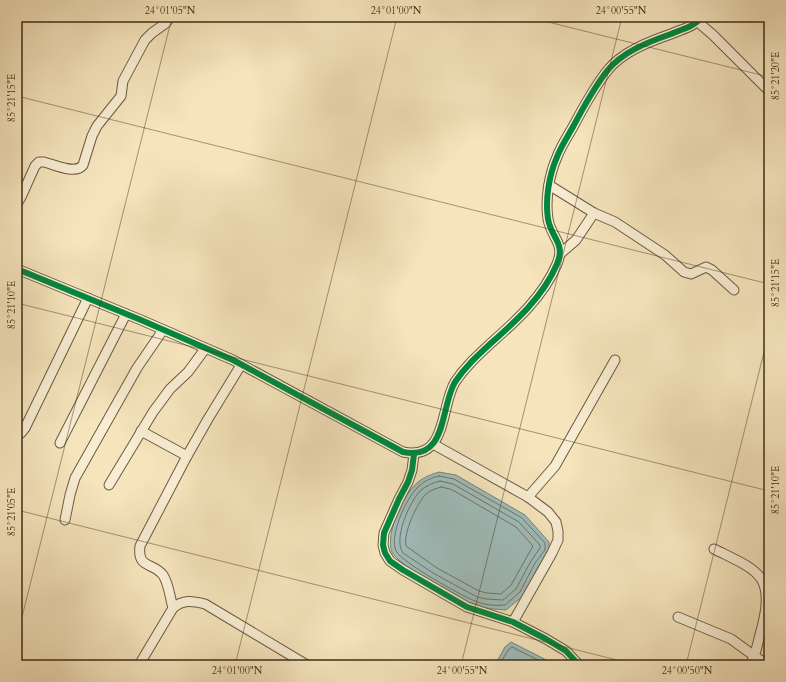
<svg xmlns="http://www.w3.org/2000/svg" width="786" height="682" viewBox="0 0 786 682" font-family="Cardo,serif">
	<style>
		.water { fill: #9fbcba; stroke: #798378 }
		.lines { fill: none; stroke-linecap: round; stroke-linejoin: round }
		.shore { stroke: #6f7467; stroke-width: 1 }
		.minor-casing { stroke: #6c5b3e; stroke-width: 11 }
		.minor { stroke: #f8edd3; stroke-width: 9 }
		.cycleway-casing { stroke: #f8edd3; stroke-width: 8 }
		.cycleway { stroke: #00873e; stroke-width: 6 }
		.ticks { fill: none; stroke: #3f2d14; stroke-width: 1; stroke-opacity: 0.45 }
		.neatline { fill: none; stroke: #3f2d14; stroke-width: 1.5 }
		.ticks-label { font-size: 10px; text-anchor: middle; fill: #3f2d14 }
	</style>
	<rect width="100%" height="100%" fill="#f5e4bc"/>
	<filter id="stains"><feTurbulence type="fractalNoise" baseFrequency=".005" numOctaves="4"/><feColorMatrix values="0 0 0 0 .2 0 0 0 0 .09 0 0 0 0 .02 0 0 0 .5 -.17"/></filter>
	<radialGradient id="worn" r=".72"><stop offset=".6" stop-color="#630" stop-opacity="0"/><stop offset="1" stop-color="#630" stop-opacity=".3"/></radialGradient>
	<g class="water">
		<path d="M439 472 456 475 525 515 549 542V551L539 565 524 595 506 610C495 609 484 609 473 605 458 599 397 564 392 552 387 540 395 516 401 505 411 487 418 478 439 472Z"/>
		<polygon points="511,642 556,665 495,665 505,647"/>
	</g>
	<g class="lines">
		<g class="shore">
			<path d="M439 476 454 479 522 518 545 543V550L535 563 520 592 505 605C495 606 484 605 475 601 462 596 401 562 396 551 389 536 406 498 418 487 424 481 431 478 439 476Z"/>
			<path d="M440 481 453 484 519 522 540 545V548L531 561 516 589 503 600 486 599 477 597 433 573 403 553C393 539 409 503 420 491 426 486 432 483 440 481Z"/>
			<path d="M441 487 450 489 456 492 516 527 533 546 511 585 501 594 487 593 479 591 437 568 406 546C403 533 417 503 426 494 431 490 435 489 441 487Z"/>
			<polyline points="499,665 509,649 512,647 548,665"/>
		</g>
		<g class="minor-casing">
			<g id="minor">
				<polyline points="692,17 713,35 769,91"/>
				<polyline points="549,185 594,213 615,222 665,255 684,272 691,274 706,267 712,270 734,290"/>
				<path d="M17 204 22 195 35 166 39 162H44C55 165 76 175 83 165L92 136 97 126 121 96 123 81 145 40 152 33 166 23 170 17"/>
				<polyline points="561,253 576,240 594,213"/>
				<path d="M17 269 141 320 233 360 403 452C448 461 440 407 455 382 465 367 477 356 490 344 516 321 543 297 557 264 566 243 551 238 548 219 545 200 549 175 557 157 561 146 568 136 574 125 584 106 594 88 607 71 622 52 648 42 671 34 682 29 694 27 702 17"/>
				<polyline points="141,431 187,456"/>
				<polyline points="17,435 21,433 25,428 88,298"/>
				<polyline points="60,443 126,314"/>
				<polyline points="433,444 528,497 548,512 556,522 558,531 558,540 552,553 513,622"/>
				<polyline points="414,454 412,470 408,482 399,499 384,533 383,545 385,553 390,561 403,570 467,607 513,622 546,639 566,651 579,665"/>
				<polyline points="109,485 153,412 170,389 188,372 205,349"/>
				<polyline points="528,497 555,466 615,360"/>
				<polyline points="65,520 70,495 75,478 137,368 163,330"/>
				<path d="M714 549C756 570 776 574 762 627 758 640 757 653 750 665"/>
				<path d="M173 608C170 598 169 584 163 575 153 562 137 569 140 546L187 456 208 419 241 365"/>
				<polyline points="678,617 731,639 767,665"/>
				<path d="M139 665 173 608C183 599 193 601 205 604L307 665"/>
			</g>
		</g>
		<use href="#minor" class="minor"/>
		<g class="cycleway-casing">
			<g id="cycleway">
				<path d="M17 269 141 320 233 360 403 452C448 461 440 407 455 382 465 367 477 356 490 344 516 321 543 297 557 264 566 243 551 238 548 219 545 200 549 175 557 157 561 146 568 136 574 125 584 106 594 88 607 71 622 52 648 42 671 34 682 29 694 27 702 17"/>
				<polyline points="414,454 412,470 408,482 399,499 384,533 383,545 385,553 390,561 403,570 467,607 513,622 546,639 566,651 579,665"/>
			</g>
		</g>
		<use href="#cycleway" class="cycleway"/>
	</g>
	<path class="ticks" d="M528 17 769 77M17 96 769 284M17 303 769 491M17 510 637 665M17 637 172 17M235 665 397 17M461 665 622 17M686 665 769 332"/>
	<rect width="786" height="682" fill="none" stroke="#f5e4bc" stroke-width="44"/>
	<rect x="22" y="22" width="742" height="638" class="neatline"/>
	<g class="ticks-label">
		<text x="170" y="14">24°01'05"N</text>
		<text x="396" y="14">24°01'00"N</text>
		<text x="621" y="14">24°00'55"N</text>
		<text transform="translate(775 76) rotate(-90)" y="4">85°21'20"E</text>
		<text transform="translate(11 98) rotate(-90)" y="4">85°21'15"E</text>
		<text transform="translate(775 283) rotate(-90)" y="4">85°21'15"E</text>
		<text transform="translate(11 305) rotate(-90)" y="4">85°21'10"E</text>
		<text transform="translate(775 490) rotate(-90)" y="4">85°21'10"E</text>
		<text transform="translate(11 512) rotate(-90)" y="4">85°21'05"E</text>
		<text x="237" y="674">24°01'00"N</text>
		<text x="462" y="674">24°00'55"N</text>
		<text x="687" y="674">24°00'50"N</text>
	</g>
	<rect width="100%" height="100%" filter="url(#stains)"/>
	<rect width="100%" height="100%" fill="url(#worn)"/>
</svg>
